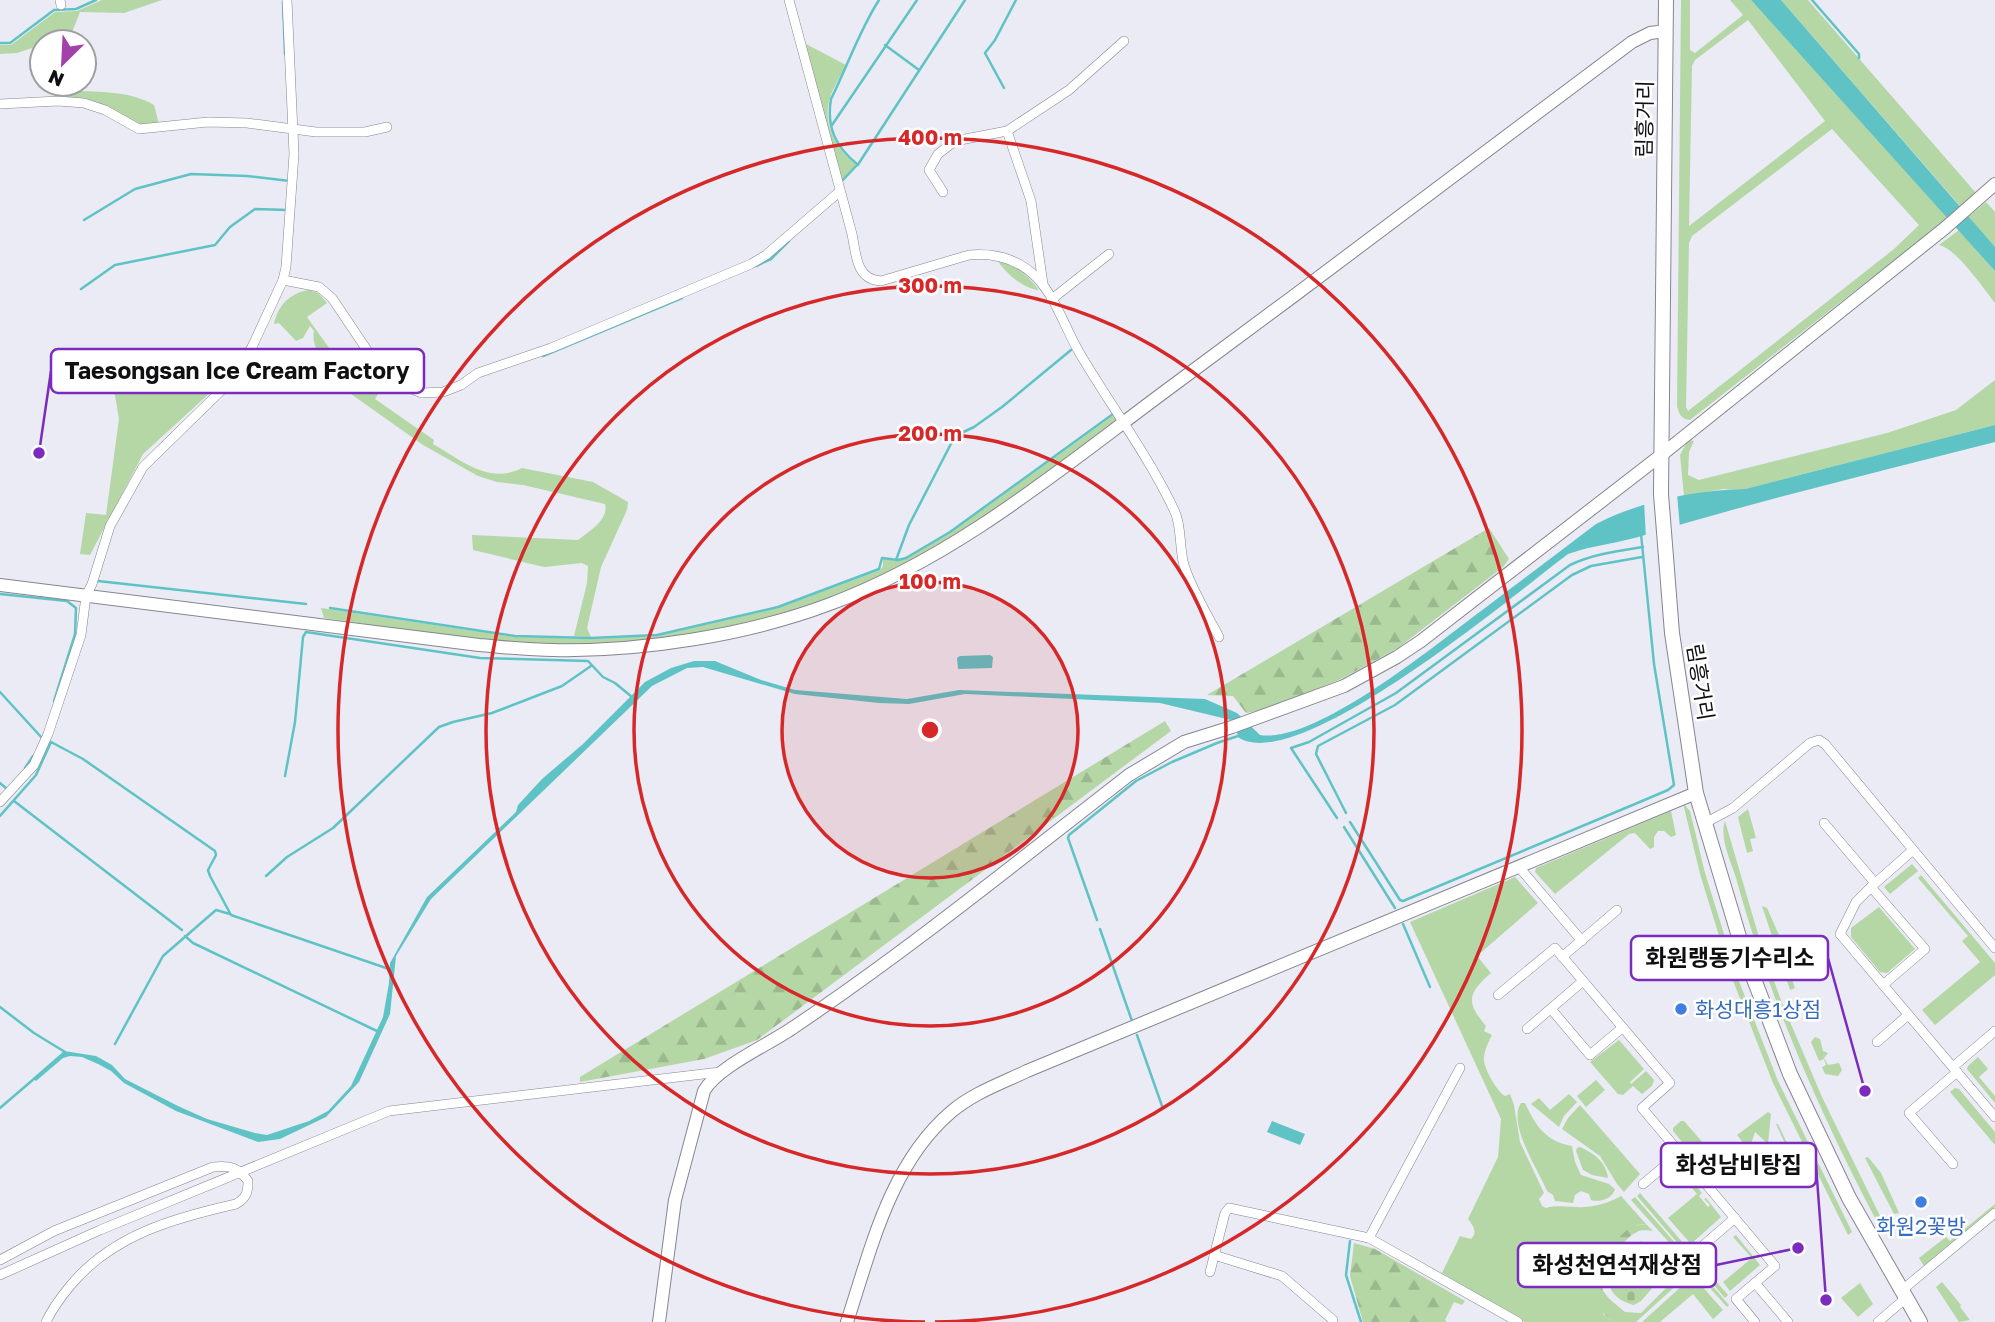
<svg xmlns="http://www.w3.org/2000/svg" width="1995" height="1322" viewBox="0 0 1995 1322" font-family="'Golos Text','Noto Sans KR',sans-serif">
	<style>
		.grass { fill: #b5d7a6; fill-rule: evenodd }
		.forest { fill: url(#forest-firs) }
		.cemetery { fill: url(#cemetery-stones) }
		.water { fill: #5fc3c6 }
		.pier { fill: #eaebf4 }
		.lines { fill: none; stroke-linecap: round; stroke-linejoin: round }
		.stream { stroke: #5fc3c6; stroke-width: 2.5 }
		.street-casing { stroke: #85868e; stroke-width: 10 }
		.secondary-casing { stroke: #85868e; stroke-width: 14 }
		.primary-casing { stroke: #85868e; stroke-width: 16 }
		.street { stroke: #fff; stroke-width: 9 }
		.secondary { stroke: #fff; stroke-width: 12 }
		.primary { stroke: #fff; stroke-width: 14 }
		.ring { fill: none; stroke: #d62828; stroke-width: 3.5 }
		.shop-dot { fill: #3f7fe0; stroke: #fff; stroke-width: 2.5 }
		.labels { text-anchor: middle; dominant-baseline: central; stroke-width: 5; stroke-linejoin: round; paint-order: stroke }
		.street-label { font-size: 21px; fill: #101013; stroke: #fff }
		.shop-label { font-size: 21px; fill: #366cbe; stroke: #fff; text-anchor: start }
		.centre { fill: #d62828; stroke: #fff; stroke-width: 3.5 }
		.ring-label { font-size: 21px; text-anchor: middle; font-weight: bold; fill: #d62828; stroke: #fff; stroke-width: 5; stroke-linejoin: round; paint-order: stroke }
		.leader { fill: none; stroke: #7b2cbf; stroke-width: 2.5 }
		.callout-dot { fill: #7b2cbf; stroke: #fff; stroke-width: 2.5 }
		.callout { fill: #fff; stroke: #7b2cbf; stroke-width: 2.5 }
		.callout-label { font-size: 23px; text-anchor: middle; font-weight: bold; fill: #101013 }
	</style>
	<defs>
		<pattern id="forest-firs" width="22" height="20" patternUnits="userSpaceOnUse" patternTransform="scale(1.75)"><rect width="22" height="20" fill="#b5d7a6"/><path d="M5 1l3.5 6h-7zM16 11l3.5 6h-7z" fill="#9bb88e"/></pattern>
		<pattern id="cemetery-stones" width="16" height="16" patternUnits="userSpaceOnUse" patternTransform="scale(1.75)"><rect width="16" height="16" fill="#b5d7a6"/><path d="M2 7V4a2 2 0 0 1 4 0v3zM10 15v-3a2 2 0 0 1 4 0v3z" fill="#9bb88e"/></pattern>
	</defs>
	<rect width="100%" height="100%" fill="#eaebf4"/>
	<g class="grass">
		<polygon points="102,0 162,0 124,13 80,12 71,35 50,42 42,42 42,45 17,53 0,54 0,45 11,45 55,12 77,11"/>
		<path d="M1681 0H1690V50L1695 53 1743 15 1730 0H1751L1948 218 1690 420C1681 419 1679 414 1677 406ZM1748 20 1825 121 1689 226 1692 66 1695 60ZM1832 129 1919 225 1894 249 1688 411 1686 407 1689 243 1692 236Z"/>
		<polygon points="1781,0 1808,0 1976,193 1960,206"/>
		<path d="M804 43 846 65C841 76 832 89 829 101 823 127 838 150 856 165L844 179 839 181Z"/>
		<path d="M80 91C104 92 133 92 154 105L159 124 140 127 59 98Z"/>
		<polygon points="1986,202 1995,212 1995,247 1968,217"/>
		<path d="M1959 230 1995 271V303C1983 288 1957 249 1939 245Z"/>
		<path d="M996 258C1014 264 1028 275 1039 290 1023 289 1004 272 996 258Z"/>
		<path d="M309 290 318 293 327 303 307 317 342 366 348 373 368 362 387 380 375 399 434 440 433 444C461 460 489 485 522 468L593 482 628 502 627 510 601 567 587 628 591 637 574 636 587 583 588 566 582 563 544 567 473 550 472 535 578 540C589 531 609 520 605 504L523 485 497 482 478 476 423 445 351 394 353 388C339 374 309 355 314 331L310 326 303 338 296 341 279 323 274 324C278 305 290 293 309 290Z"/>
		<polygon points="241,352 224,380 143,454 90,555 80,554 86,513 106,515 119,419 115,395 107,387 110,359 219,362"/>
		<polygon points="1995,380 1995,425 1745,489 1723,489 1684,496 1680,455 1688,440 1694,441 1689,452 1688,475 1699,480 1887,433 1956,410"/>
		<path d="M1114 415 1118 421C1061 462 1006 510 946 544 812 620 655 653 502 642 443 637 383 626 324 618L321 608 515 637 591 639 657 636 778 608 880 570 883 566V559L898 561 906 559 950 533Z"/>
		<polygon points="1683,803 1690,811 1705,873 1734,966 1729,968 1700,874"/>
		<polygon points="1748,809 1756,838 1750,839 1753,851 1747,853 1738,817"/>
		<polygon points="1671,811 1676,835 1671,837 1664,831 1658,831 1654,837 1654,847 1650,849 1635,833 1629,834 1555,894 1535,872 1536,868"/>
		<path d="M1725 821 1763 951 1782 1003 1822 1097 1881 1218 1876 1220C1819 1111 1769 998 1736 878 1731 862 1719 837 1725 821Z"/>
		<polygon points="1912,864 1918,871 1890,894 1884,887"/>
		<polygon points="1921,875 1995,963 1995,975 1935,1025 1922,1010 1980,962 1962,941 1968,936 1918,878"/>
		<path d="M1515 877 1538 903 1477 956 1491 973C1467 994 1466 1002 1486 1026L1484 1031 1492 1035C1489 1041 1485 1049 1484 1057 1482 1066 1497 1092 1505 1096L1510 1094 1514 1105 1520 1142 1544 1193 1539 1199 1542 1206 1546 1208C1557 1205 1564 1207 1575 1207 1591 1208 1607 1204 1621 1196L1646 1224 1637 1225 1599 1268 1603 1314 1614 1322H1525L1442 1273 1460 1236 1471 1239C1478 1233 1473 1225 1468 1219L1498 1157 1501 1119 1410 922Z"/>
		<polygon points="1762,906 1767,908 1783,944 1784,954 1791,964 1789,971 1795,988 1790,990"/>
		<polygon points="1879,907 1915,949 1887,973 1880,972 1851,937 1851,928"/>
		<polygon points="1735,971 1778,1081 1852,1232 1848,1235 1773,1083 1730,973"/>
		<polygon points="1815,1037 1820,1039 1823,1051 1828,1053 1824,1058 1828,1065 1839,1063 1842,1070 1838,1076 1825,1074 1822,1067 1826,1065 1824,1059 1819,1061 1811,1042"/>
		<polygon points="1619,1040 1644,1069 1630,1082 1631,1084 1646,1071 1654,1080 1652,1086 1642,1094 1633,1086 1623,1095 1618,1094 1590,1062"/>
		<polygon points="1978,1057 1988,1069 1979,1077 1995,1096 1995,1103 1967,1069 1968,1066"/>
		<polygon points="1596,1080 1605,1090 1586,1107 1577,1096"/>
		<polygon points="1955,1088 1959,1089 1995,1132 1995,1145 1950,1092"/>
		<polygon points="1569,1094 1577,1102 1564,1116 1559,1127 1531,1104 1539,1098 1550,1110"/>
		<path d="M1521 1103H1525C1536 1126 1545 1141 1572 1146L1575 1162 1581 1175 1609 1184 1615 1189C1613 1198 1600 1203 1591 1200L1589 1194 1581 1191 1575 1195 1573 1203 1555 1201 1553 1195 1547 1191C1539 1171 1507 1124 1521 1103Z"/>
		<polygon points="1580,1105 1640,1174 1624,1192 1617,1184 1600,1156 1562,1129 1568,1118"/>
		<polygon points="1768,1112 1771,1114 1768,1144 1755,1132 1749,1150 1737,1135"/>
		<polygon points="1681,1121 1684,1121 1710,1151 1710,1155 1702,1162 1698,1161 1673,1131 1673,1128"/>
		<polygon points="1776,1124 1778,1124 1804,1179 1799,1184 1795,1182 1792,1177 1794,1166 1791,1158 1786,1157 1780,1162 1773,1153 1787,1148"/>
		<path d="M1580 1147C1594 1153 1606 1162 1608 1178L1592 1175 1583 1170 1576 1151 1577 1148Z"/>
		<polygon points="1868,1157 1881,1173 1899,1213 1894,1214 1865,1158"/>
		<polygon points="1682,1170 1702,1193 1699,1196 1708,1207 1710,1205 1704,1199 1706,1198 1721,1217 1691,1244 1668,1218 1697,1194 1679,1173"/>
		<polygon points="1640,1193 1728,1295 1725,1298 1637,1196"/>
		<polygon points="1635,1197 1729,1305 1727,1307 1631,1200"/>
		<polygon points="1995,1204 1995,1207 1924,1266 1919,1258 1946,1237 1950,1241"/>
		<polygon points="1736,1235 1760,1265 1730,1291 1723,1282 1752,1258 1733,1237"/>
		<polygon points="1693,1276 1723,1310 1713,1319 1693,1294 1660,1322 1642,1322"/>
		<polygon points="1942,1282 1961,1305 1960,1307 1970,1320 1959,1322 1936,1287"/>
		<polygon points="1860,1283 1873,1304 1858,1317 1841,1298"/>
	</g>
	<g class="forest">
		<polygon points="1489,528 1509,559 1503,567 1398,648 1339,680 1264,710 1246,713 1233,696 1207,695"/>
		<polygon points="1165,721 1171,731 757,1040 704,1059 580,1082 580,1077"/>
		<path d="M1646 1224 1653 1231C1648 1231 1642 1229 1637 1232 1625 1237 1601 1268 1601 1282 1601 1295 1616 1304 1625 1312L1641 1313 1686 1268 1690 1273 1636 1322H1614C1603 1314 1589 1302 1591 1286 1593 1273 1615 1239 1626 1231 1632 1226 1639 1225 1646 1224Z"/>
		<polygon points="1354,1243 1375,1249 1465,1301 1462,1305 1454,1302 1445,1320 1447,1322 1363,1322 1350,1276"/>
	</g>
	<path class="cemetery" d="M1641 1241 1671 1267 1641 1301 1634 1305C1619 1302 1605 1290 1610 1274Z"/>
	<g class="water">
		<polygon points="1751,0 1781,0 1995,247 1995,271"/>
		<path d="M1995 425V442C1878 472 1761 500 1645 535 1620 543 1593 545 1568 554 1516 593 1297 778 1238 737L1236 727 1231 720 1160 703 1051 698 965 694 909 704 879 703 795 694 703 667 687 668 652 686 431 899 396 956 390 1014 359 1082 326 1117 280 1139 258 1142 176 1111 124 1083 111 1071 98 1064 82 1057 70 1056 63 1058 36 1081 33 1078 64 1051 96 1056 112 1065 125 1079 178 1106 207 1119 255 1133 267 1135 309 1121 328 1111 351 1086 383 1017 389 983 390 963 427 897 516 812 518 805 542 779 583 744 645 682 671 668 694 661H715L761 680 795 690 907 699 959 690 1205 699 1237 713 1260 735C1316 744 1436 644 1481 611 1519 582 1558 553 1596 524 1641 501 1695 490 1745 489Z"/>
		<polygon points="990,655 993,657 992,668 958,669 957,658 960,656"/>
		<polygon points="1272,1121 1305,1134 1300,1145 1267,1132"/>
	</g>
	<polygon class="pier" points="1677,494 1680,528 1646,538 1644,501"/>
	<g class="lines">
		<g class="stream">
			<polyline points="1812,0 1859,54 1859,58"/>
			<polyline points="283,2 285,54"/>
			<polyline points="0,43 10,43 54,10 76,9 96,0"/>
			<polyline points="885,45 919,70"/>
			<polyline points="1004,88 985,53 995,40 1016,0"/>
			<polyline points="832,125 917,0"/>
			<path d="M858 165C836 147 826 128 831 99 847 67 860 29 879 0"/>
			<polyline points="840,183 859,163 965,0"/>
			<polyline points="84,220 135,189 191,174 247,176 290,181"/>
			<polyline points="756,266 771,259 789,241"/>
			<polyline points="81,289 115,265 215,245 230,227 255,209 288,210"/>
			<polyline points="543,356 682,298"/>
			<polyline points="896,560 909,525 955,436 974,427 1002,407 1071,350"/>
			<polyline points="98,581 306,604"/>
			<polyline points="0,594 67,601 76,608 75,634 54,701"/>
			<polyline points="330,608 515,636 591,638 657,635 778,607 879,569 882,558 898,560 906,558 950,532 1113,414"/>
			<polyline points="0,692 42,738"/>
			<polyline points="25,768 33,756"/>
			<polyline points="285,776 295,722 303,637 306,632 480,658 588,661 603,677 615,683 632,697"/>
			<polyline points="0,783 7,789"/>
			<polyline points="14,801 182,930"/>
			<polyline points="1346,813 1316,754 1318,746 1395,705 1572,575 1591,566 1642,557"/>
			<polyline points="0,816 36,775 51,742 83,759 215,851 216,855 208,870 210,876 231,915 392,970"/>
			<path d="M1337 818 1291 748 1309 742 1396 693 1570 565C1593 554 1618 551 1643 547"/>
			<polyline points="1350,822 1400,900 1403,901 1635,804 1668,790 1674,785 1654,664 1641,534"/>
			<polyline points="1344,827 1395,908"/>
			<polyline points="266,876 287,857 333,828 439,727 453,722 492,713 562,686 591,666"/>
			<polyline points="1097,920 1068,838 1069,835 1136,781 1172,762 1217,743 1241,735"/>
			<polyline points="1403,924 1430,987"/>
			<polyline points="1100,929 1132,1021"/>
			<polyline points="185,936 193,943 379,1032"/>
			<polyline points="0,1007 34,1033 65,1052"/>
			<polyline points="1137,1035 1162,1106"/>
			<polyline points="115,1044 163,956 216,910 230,914"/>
			<polyline points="0,1108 35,1078"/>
			<polyline points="1350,1241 1346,1275 1361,1322"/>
		</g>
		<g class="street-casing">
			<g id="street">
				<polyline points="60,0 61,5"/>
				<path d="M789 0 852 234C856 254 856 280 881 281L969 255C994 253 1018 258 1037 278 1056 298 1065 328 1079 352 1110 405 1149 456 1175 512 1182 528 1179 548 1184 565 1192 590 1207 614 1219 637"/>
				<polyline points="0,104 58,101 84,103 105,110 139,129 208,122 247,123 316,132 365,132 387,127"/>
				<polyline points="1007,131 1031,201 1043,284"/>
				<polyline points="943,192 929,170 938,154 955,141 1007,131 1069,90 1124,41"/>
				<polyline points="283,280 319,287 332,298 371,356 389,377 401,385 422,393 443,392 461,385 478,373 551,348 751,264 766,255 839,192"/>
				<polyline points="1052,299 1109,254"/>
				<polyline points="0,802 34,765 48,734 81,635 86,596 92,584 110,526 143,467 231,381 252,347 283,280 286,267 294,154 287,0"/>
				<polyline points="1705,823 1733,808 1810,743 1819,740 1825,744 1995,948"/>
				<polyline points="1824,823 1875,883"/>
				<polyline points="1913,850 1871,887 1856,902 1840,934 1995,1117"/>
				<polyline points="1518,866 1582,941"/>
				<polyline points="1871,887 1925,949 1883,985"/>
				<polyline points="1562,957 1617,910"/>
				<polyline points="1498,995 1555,948 1670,1083 1642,1108 1775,1266 1736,1299 1755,1322"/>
				<polyline points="1551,1009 1590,1055 1622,1028"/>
				<polyline points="1527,1029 1583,981"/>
				<polyline points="1877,1042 1908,1015"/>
				<polyline points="1953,1067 1995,1031"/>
				<polyline points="1953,1164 1909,1113 1957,1072"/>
				<polyline points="1643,1184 1680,1153"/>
				<polyline points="1369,1238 1460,1068"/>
				<polyline points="1699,1249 1735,1218"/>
				<polyline points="1214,1255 1282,1276 1333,1320"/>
				<path d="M0 1260 54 1231 213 1167C229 1165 238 1167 248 1181 248 1193 246 1198 236 1204 174 1218 112 1235 70 1286 61 1297 52 1309 46 1322"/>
				<polyline points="1210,1272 1225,1213 1229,1208 1369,1238 1518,1322"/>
				<polyline points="0,1275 100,1230 389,1111 720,1072"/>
				<polyline points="1755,1283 1788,1322"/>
				<polyline points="1901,1291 1995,1213"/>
				<polyline points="1878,1322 1906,1298"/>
			</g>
		</g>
		<g class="secondary-casing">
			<g id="secondary">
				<path d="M0 585 479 645C503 647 528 650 553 650 640 652 748 635 830 604 959 556 1065 465 1175 384 1328 271 1480 157 1632 42L1650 33 1666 31"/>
				<path d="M659 1322 675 1200 704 1091C717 1067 770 1044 794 1027 910 949 1018 861 1129 775L1184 742 1232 727 1344 686 1397 657 1421 641 1660 456 1945 228 1995 184"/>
				<path d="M847 1322C871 1249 890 1164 951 1112 973 1093 1002 1083 1027 1071L1696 793"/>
			</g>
		</g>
		<g class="primary-casing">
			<polyline id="primary" points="1666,0 1661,494 1672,633 1696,793 1743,950 1790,1074 1849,1198 1920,1322"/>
		</g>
		<use href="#street" class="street"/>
		<use href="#secondary" class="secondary"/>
		<use href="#primary" class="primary"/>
	</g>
	<circle cx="930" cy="730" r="148" fill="#d62828" fill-opacity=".12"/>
	<g class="ring">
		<circle cx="930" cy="730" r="148"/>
		<circle cx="930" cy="730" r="296"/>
		<circle cx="930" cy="730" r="444"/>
		<path d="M925 1322A592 592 0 1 1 935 1322"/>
	</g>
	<g class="shop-dot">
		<circle cx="1681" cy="1009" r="7"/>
		<circle cx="1921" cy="1202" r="7"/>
	</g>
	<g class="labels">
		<g class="street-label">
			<text transform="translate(1644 119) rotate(-89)">림흥거리</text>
			<text transform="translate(1701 682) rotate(81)">림흥거리</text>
		</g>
		<g class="shop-label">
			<text x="1695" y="1009">화성대흥1상점</text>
			<text x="1921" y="1226" text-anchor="middle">화원2꽃방</text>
		</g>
	</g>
	<circle cx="930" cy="730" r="10" class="centre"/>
	<g class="ring-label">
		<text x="930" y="145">400 m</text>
		<text x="930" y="293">300 m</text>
		<text x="930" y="441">200 m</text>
		<text x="930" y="589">100 m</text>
	</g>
	<path class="leader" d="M39 453L51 371M1865 1091L1828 958M1826 1300L1816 1165M1798 1248L1716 1265"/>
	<g class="callout-dot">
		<circle cx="39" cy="453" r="7"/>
		<circle cx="1865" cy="1091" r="7"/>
		<circle cx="1826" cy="1300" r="7"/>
		<circle cx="1798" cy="1248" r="7"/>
	</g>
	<g class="callout">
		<rect x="51" y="349" width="373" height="44" rx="7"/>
		<rect x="1631" y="936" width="197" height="44" rx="7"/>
		<rect x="1661" y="1143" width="155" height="44" rx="7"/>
		<rect x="1518" y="1243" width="198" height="44" rx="7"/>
	</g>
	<g class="callout-label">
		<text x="237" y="379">Taesongsan Ice Cream Factory</text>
		<text x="1730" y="966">화원랭동기수리소</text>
		<text x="1739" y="1173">화성남비탕집</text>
		<text x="1617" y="1273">화성천연석재상점</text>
	</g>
	<g transform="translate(63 63) rotate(204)"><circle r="33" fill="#ffffff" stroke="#9f9fa1" stroke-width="2"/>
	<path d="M0-5L12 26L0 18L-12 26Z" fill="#a141a9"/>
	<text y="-10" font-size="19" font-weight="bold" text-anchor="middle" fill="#101013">N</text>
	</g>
</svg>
